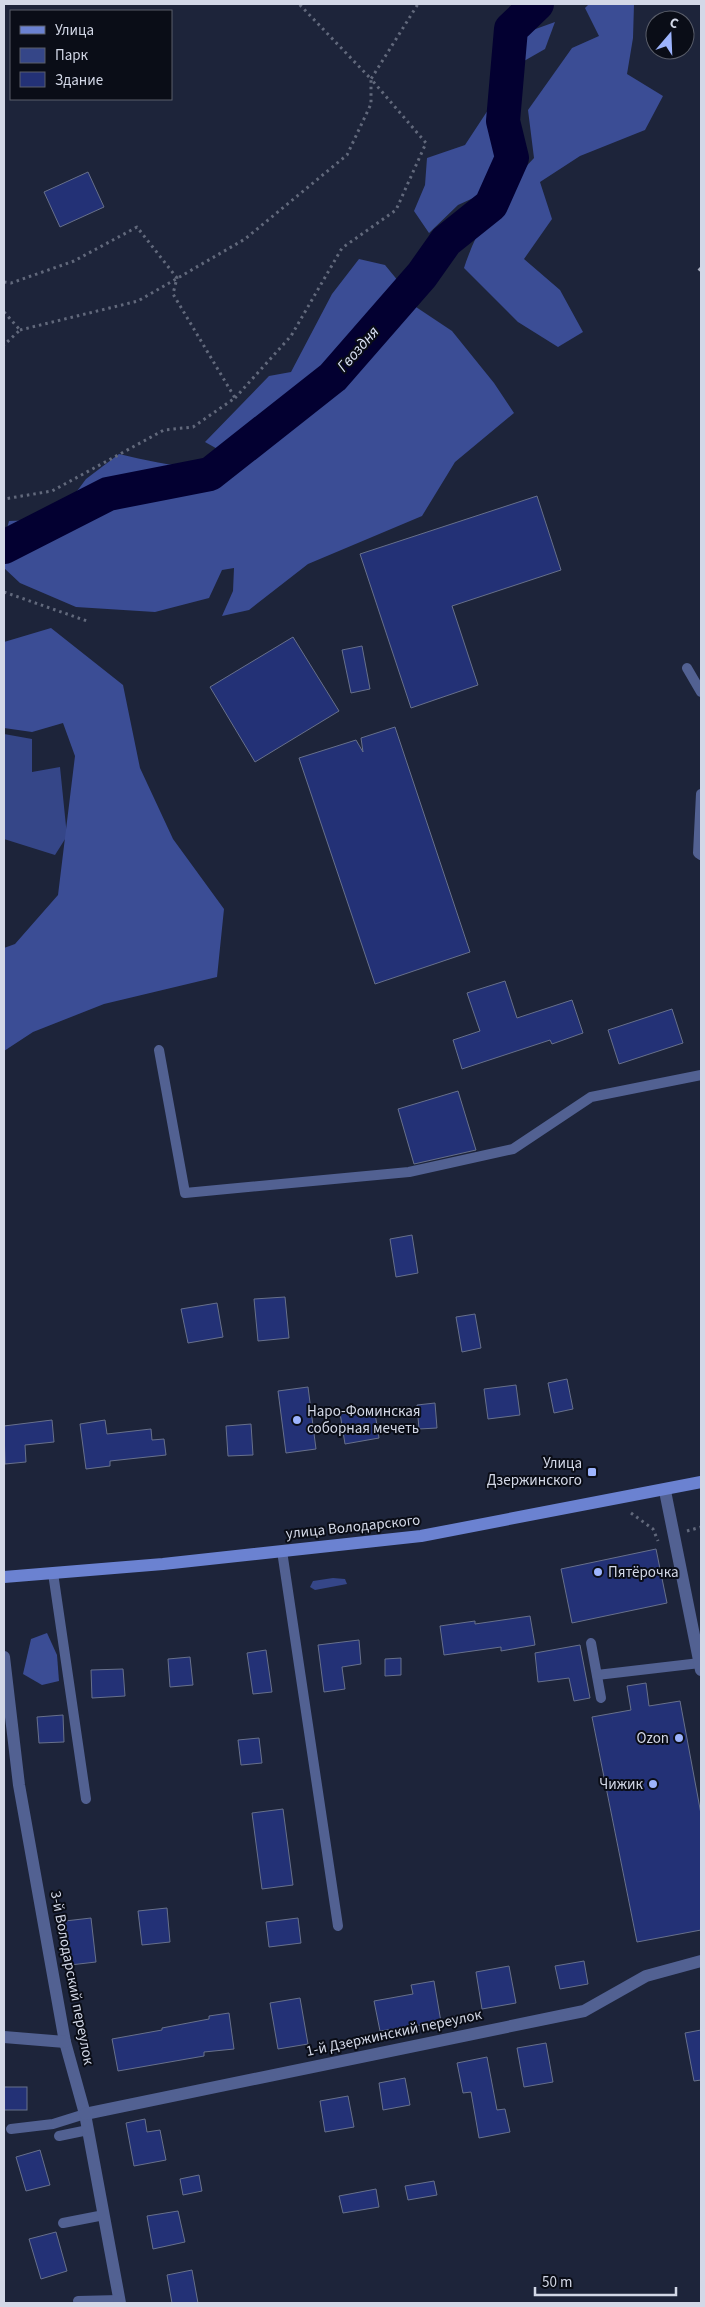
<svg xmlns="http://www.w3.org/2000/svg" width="705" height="2307" viewBox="0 0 705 2307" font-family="'Source Sans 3',sans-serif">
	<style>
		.green { fill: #354688 }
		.forest { fill: #3b4d95 }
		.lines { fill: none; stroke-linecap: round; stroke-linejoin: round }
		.river { stroke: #030031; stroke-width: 34 }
		.building { fill: #233176; stroke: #67708b }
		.path { stroke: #62697c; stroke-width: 3; stroke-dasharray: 2.5 4; stroke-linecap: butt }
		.service { stroke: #526192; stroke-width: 10 }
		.minor { stroke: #526192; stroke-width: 12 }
		.secondary { stroke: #6b82d1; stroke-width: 12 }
		.rail { stroke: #a7acbd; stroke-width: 4; stroke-dasharray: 6 6; stroke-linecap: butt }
		.poi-dot { fill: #9db4fd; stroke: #0a0d17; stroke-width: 2 }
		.labels { text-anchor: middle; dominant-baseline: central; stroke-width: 4; stroke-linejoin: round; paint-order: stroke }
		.poi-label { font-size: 15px; fill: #d3d8e7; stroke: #0a0d17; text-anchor: end }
		.street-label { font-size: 15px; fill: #d3d8e7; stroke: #0a0d17 }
		.water-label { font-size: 16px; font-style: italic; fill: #d9e0f5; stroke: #0a0d17 }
	</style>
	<rect width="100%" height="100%" fill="#1d243a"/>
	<g class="green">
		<polygon points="4,734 32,739 32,772 60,767 67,836 55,855 4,839"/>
		<polygon points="333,1578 345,1579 347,1584 315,1590 310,1587 313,1581"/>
	</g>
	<g class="forest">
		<path d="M589 4H634L633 38 627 74 663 96 645 130 580 156 540 182 552 219 524 259 560 290 583 332 558 347 518 322 464 268C479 222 501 193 534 158L528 110 572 48 599 36 585 8Z"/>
		<polygon points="555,22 545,49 524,61 519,49 530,31"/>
		<polygon points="488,110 502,139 495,188 458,205 429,233 414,211 425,185 427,158 465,145"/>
		<polygon points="359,259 385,265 399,282 309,384 254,433 221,451 205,442 269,376 291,372 332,294"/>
		<path d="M416 307 452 331 494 383 514 413 455 462 422 516 308 564 249 610 222 616 233 591 234 568 222 570 209 598 155 612 76 607 20 583 4 568V540L9 521 34 520 63 510 86 479 119 454C157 463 198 473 236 461 248 456 262 441 272 433 322 393 367 348 416 307Z"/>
		<polygon points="51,628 123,685 140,768 173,839 224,909 217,977 104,1004 33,1032 4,1051 4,948 15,944 58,895 75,756 63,723 32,732 4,728 4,642"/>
		<polygon points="47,1633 57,1655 59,1681 42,1685 23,1674 31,1639"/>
	</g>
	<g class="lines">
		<polyline class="river" points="4,547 108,494 210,474 333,377 422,275 446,241 491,205 512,158 503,121 511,29 537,4"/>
	</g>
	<g class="building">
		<polygon points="88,172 104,207 60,227 44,192"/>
		<polygon points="537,496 561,570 452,606 478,685 411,708 360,554"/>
		<polygon points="293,637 339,711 255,762 210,687"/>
		<polygon points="362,646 370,689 351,693 342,650"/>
		<polygon points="395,727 470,952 375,984 299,758 356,740 363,752 361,738"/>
		<polygon points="505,981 517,1018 572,1000 583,1033 552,1044 550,1040 462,1069 453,1040 480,1031 467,993"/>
		<polygon points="672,1009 683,1043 619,1064 608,1030"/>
		<polygon points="458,1091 476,1150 414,1164 398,1109"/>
		<polygon points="412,1235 418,1273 396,1277 390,1239"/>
		<polygon points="285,1297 289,1338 258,1341 254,1299"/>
		<polygon points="217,1303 223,1337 188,1343 181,1309"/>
		<polygon points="475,1314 481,1348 462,1352 456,1317"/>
		<polygon points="567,1379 573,1409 554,1413 548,1383"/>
		<polygon points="516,1385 520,1415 488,1419 484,1389"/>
		<polygon points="308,1387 316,1449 286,1453 278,1391"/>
		<polygon points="435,1403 437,1428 419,1429 417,1405"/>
		<polygon points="374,1407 379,1438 345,1444 340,1413"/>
		<polygon points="52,1420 54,1442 25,1445 26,1462 5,1464 4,1426"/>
		<polygon points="105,1420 107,1434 151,1429 152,1440 164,1439 166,1455 110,1461 110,1466 86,1469 80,1424"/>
		<polygon points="251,1424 253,1455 228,1456 226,1426"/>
		<polygon points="656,1549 667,1603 572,1623 561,1569"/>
		<polygon points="530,1616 535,1645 501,1651 501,1647 444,1655 440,1626 475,1621 475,1624"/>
		<polygon points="359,1640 361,1664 342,1667 345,1689 324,1692 318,1645"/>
		<polygon points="580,1645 590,1698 574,1701 569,1678 538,1682 535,1653"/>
		<polygon points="266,1650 272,1692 253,1694 247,1653"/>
		<polygon points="190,1657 193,1685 170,1687 168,1659"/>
		<polygon points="401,1658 401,1675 385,1676 385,1659"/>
		<polygon points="123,1669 125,1696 92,1698 91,1670"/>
		<polygon points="646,1683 649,1706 680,1701 701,1814 701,1930 637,1942 592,1717 631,1710 627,1686"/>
		<polygon points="63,1715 64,1742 39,1743 37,1717"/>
		<polygon points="259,1738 262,1763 241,1765 238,1740"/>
		<polygon points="283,1809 293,1885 262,1889 252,1813"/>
		<polygon points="167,1908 170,1942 142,1945 138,1911"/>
		<polygon points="91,1918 96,1962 70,1965 65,1921"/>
		<polygon points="298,1918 301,1943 269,1947 266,1922"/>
		<polygon points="584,1961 588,1984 560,1989 555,1966"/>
		<polygon points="509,1966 516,2003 482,2009 476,1972"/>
		<polygon points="434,1981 441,2022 380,2031 374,2001 413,1994 411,1985"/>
		<polygon points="300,1998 308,2044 278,2049 270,2003"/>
		<polygon points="229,2013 234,2049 204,2052 204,2056 118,2071 112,2039 162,2030 162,2028 209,2019 209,2016"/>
		<polygon points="701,2030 701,2080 694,2081 685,2033"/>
		<polygon points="546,2043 553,2082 524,2087 517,2048"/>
		<polygon points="487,2057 497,2110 505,2109 510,2132 479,2138 471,2092 463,2093 457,2063"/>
		<polygon points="405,2078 410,2105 383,2110 379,2083"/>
		<rect x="4" y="2087" width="23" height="23"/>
		<polygon points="348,2096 354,2127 325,2132 320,2101"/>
		<polygon points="145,2119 147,2132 160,2130 166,2160 134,2166 126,2123"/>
		<polygon points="40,2150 50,2185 26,2191 16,2157"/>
		<polygon points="199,2175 202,2191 183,2195 180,2179"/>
		<polygon points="434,2181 437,2195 408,2200 405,2186"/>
		<polygon points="376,2189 379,2207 343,2213 339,2196"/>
		<polygon points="178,2211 185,2242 153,2249 147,2216"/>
		<polygon points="56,2232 67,2271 41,2279 29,2239"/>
		<polygon points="192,2270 198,2303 172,2303 167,2275"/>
	</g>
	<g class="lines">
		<g class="path">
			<polyline points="4,282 11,283 74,261 137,227 177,278 173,294 235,398 193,427 164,430 52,491 4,499"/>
			<polyline points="4,312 20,330 4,345"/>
			<polyline points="20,330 138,301 245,239 347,155 371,104 371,79 299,4"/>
			<polyline points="235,398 291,336 342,248 396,210 426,143 371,79 418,4"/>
			<polyline points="4,592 87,621"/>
			<polyline points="631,1513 653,1529 658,1541"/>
			<polyline points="687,1531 701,1527"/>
		</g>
		<g class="service">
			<polyline points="687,668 701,692"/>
			<polyline points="701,794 698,853 701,855"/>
			<polyline points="159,1050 185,1193 409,1172 513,1149 591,1097 701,1075"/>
			<polyline points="282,1551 338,1926"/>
			<polyline points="53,1573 86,1799"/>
			<polyline points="591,1643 601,1698"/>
			<polyline points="597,1675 700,1663"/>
			<polyline points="11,2129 53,2124 85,2114"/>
			<polyline points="59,2136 88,2130"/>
			<polyline points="63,2223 104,2215"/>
			<polyline points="78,2301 119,2300"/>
		</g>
		<g class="minor">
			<polyline points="665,1491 701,1670"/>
			<polyline points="4,1657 19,1785 65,2042 85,2114 120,2303"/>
			<polyline points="4,2037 65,2042"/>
			<polyline points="85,2114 584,2011 646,1976 701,1961"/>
		</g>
		<polyline class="secondary" points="4,1577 163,1564 421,1536 701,1482"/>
		<polyline class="rail" points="699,268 701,270"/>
	</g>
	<g class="poi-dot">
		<circle cx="297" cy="1420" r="5"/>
		<rect x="587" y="1467" width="10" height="10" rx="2.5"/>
		<circle cx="598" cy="1572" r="5"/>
		<circle cx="679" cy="1738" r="5"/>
		<circle cx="653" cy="1784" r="5"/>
	</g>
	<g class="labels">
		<g class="poi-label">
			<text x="307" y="1411" text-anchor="start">Наро-Фоминская<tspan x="307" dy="17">соборная мечеть</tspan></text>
			<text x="582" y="1463">Улица<tspan x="582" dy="17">Дзержинского</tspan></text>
			<text x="608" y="1572" text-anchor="start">Пятёрочка</text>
			<text x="669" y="1738">Ozon</text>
			<text x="643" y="1784">Чижик</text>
		</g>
		<g class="street-label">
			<text transform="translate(353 1527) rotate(-6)">улица Володарского</text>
			<text transform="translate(72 1978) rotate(79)">3-й Володарский переулок</text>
			<text transform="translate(394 2033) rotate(-12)">1-й Дзержинский переулок</text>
		</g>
		<g class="water-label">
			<text transform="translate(358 349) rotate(-49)">Гвоздня</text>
		</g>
	</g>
	<rect width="705" height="2307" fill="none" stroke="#d3d8e7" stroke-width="10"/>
	<rect x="10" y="10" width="162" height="90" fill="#0a0d17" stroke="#5a5e6a"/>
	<rect x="20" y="26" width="25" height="8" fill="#6b82d1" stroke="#5a5e6a"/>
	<text x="55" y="35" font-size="15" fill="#d3d8e7">Улица</text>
	<rect x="20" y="48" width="25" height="15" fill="#354688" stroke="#5a5e6a"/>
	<text x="55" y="60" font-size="15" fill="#d3d8e7">Парк</text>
	<rect x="20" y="72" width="25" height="15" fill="#233176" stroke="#5a5e6a"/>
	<text x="55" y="85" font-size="15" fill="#d3d8e7">Здание</text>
	<g transform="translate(670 35) rotate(19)"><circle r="24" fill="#0a0d17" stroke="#5a5e6a"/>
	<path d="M0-4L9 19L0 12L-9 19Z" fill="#9db4fd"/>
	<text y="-8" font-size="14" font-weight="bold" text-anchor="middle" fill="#d3d8e7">С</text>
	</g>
	<path d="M535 2287v8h141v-8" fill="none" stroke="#d3d8e7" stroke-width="2.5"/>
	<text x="542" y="2287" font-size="15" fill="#d3d8e7" stroke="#0a0d17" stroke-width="4" paint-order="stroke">50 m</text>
</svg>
